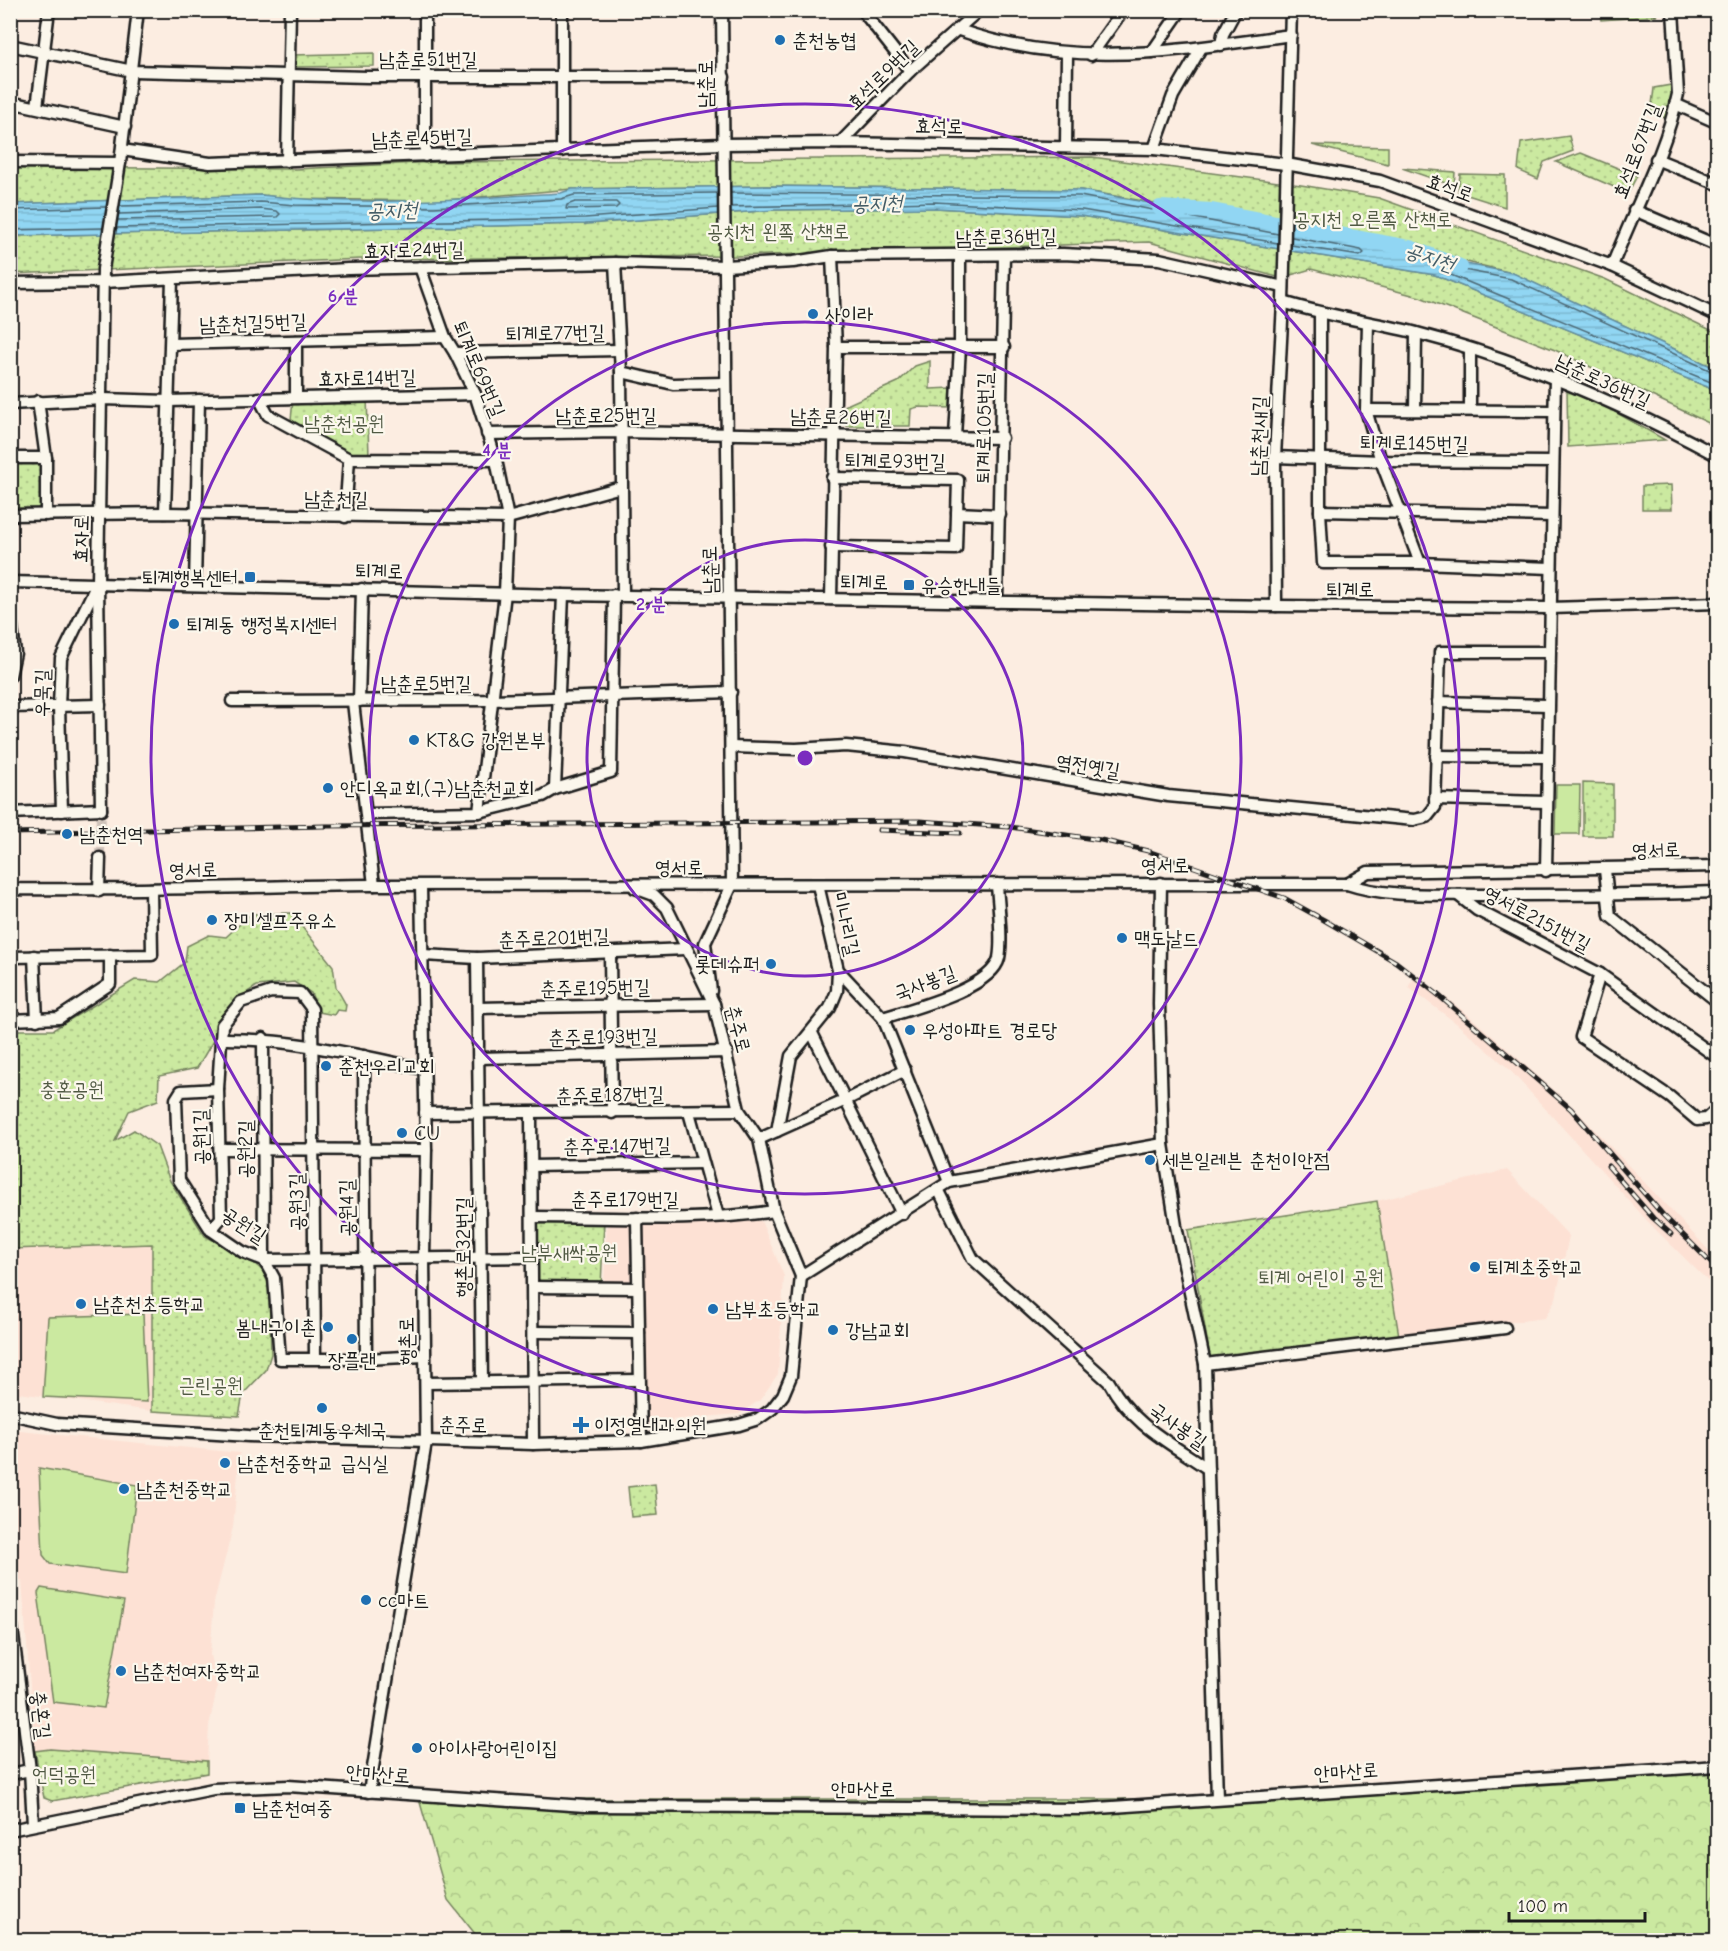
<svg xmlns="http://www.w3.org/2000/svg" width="1728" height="1951" viewBox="0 0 1728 1951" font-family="'Comic Neue','Poor Story',sans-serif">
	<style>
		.built { fill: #fde1d4 }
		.forest { fill: url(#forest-crowns); stroke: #74825e; stroke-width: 1.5 }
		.park { fill: url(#park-dots); stroke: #74825e; stroke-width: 1.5 }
		.pitch { fill: #cbe9a0; stroke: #74825e; stroke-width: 1.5 }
		.water { fill: url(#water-rules); stroke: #628c9d; stroke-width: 1.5 }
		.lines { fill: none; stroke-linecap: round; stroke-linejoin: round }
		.shore { stroke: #4b6672; stroke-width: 1.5 }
		.river { stroke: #91d6f3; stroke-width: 16 }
		.minor-tunnel { stroke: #cfc3ba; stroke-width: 10; stroke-dasharray: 10 5; stroke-linecap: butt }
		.minor-casing { stroke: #1c1c1c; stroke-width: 15 }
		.minor { stroke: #fbf7ec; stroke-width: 10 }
		.rail-casing { stroke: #1c1c1c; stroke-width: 5 }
		.rail { stroke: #fbf7ec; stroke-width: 3; stroke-dasharray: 9; stroke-linecap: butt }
		.ring { fill: none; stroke: #7b2cbf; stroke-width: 3 }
		.poi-dot { fill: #1f6fb2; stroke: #fbf7ec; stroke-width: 2 }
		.labels { text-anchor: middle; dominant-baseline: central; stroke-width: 4.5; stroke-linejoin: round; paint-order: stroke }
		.poi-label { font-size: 20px; fill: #1c1c1c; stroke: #fbf7ec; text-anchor: start }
		.street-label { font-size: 20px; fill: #1c1c1c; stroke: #fbf7ec }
		.park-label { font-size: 20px; fill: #515a44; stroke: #fbf7ec }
		.water-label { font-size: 21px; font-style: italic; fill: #455d67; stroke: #fbf7ec }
		.centre { fill: #7b2cbf; stroke: #fbf7ec; stroke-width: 3 }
		.ring-label { font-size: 18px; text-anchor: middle; font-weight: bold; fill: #7b2cbf; stroke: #fbf7ec; stroke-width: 4.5; stroke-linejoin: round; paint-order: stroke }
	</style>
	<defs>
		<pattern id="forest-crowns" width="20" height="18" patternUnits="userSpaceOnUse" patternTransform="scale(1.5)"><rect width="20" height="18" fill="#cbe9a0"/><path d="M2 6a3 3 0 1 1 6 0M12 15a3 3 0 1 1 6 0" fill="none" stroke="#aec789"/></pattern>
		<pattern id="park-dots" width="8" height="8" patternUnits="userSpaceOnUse" patternTransform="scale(1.5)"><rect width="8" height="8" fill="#cbe9a0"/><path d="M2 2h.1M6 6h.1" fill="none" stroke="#aec789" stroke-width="1.8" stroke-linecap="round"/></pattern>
		<pattern id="water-rules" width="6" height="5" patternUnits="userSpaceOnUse" patternTransform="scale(1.5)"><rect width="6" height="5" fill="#91d6f3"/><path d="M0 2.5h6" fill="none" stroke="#7cb7d0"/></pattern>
	</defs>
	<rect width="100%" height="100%" fill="#fcede1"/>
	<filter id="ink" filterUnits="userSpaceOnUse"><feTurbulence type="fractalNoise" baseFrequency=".0167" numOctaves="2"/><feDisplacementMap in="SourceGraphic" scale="12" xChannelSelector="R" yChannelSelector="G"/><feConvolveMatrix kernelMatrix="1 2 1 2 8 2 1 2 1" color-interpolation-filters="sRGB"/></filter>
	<g filter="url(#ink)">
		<g class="built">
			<polygon points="1416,975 1466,1013 1573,1107 1717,1259 1717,1285 1714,1287 1653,1227 1508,1068 1456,1023 1408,987"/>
			<polygon points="1507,1170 1569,1236 1556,1298 1545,1318 1399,1336 1377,1201"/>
			<polygon points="728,1218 761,1221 784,1276 778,1374 760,1400 739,1414 645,1422 642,1223"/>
			<polygon points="607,1223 630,1224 632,1282 604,1281"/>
			<polygon points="153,1243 152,1411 11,1392 10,1249"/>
			<polygon points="10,1430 240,1453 233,1527 214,1602 210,1655 217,1688 209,1726 207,1761 35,1751 22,1581 19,1580 11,1525"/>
		</g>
		<polygon class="forest" points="1717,1770 1717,1940 480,1940 448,1900 419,1799 1217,1799"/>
		<g class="park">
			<polygon points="1600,11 1645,11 1658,16 1601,20"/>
			<polygon points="374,53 374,66 292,67 292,55"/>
			<polygon points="1677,84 1674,121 1651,113 1654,88"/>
			<polygon points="1569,136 1573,151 1544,162 1538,179 1518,170 1521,143"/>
			<polygon points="1312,145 1388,147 1388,164"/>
			<polygon points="1581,153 1637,176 1628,193 1556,162"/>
			<polygon points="1092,157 1301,185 1379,198 1605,279 1717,333 1717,369 1512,273 1410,248 1081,190 766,186 572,189 434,201 295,199 261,195 11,204 11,167 296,169 436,162"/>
			<polygon points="1402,168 1455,172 1454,186"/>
			<polygon points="1460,174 1505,175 1505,207 1458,192"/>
			<polygon points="935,208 1081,216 1435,275 1717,391 1717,427 1555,350 1420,297 1311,269 1281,278 1149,242 737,256 362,259 11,274 10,236 585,224 775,210"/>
			<polygon points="930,361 930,389 952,388 952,408 918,407 911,409 910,426 847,426 841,419 842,407 898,382 915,366"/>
			<polygon points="1567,389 1601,404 1665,440 1568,447"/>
			<polygon points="367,398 369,455 353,456 291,420 293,400"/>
			<rect x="11" y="458" width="35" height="57"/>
			<polygon points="1671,485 1672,509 1642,509 1642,486"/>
			<polygon points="1583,783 1613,784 1613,836 1583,836"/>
			<polygon points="291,913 333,966 336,987 346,1005 345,1011 337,1010 334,1015 319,1012 311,993 294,982 257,986 238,998 197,1068 159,1076 158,1100 129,1111 115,1141 134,1130 157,1146 170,1181 205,1236 250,1260 262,1270 269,1285 271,1354 266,1370 243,1394 239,1416 152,1411 152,1244 11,1249 10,1030 53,1030 135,980 160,982 185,962 187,946 209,935 226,937 251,914"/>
			<polygon points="1377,1201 1399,1336 1210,1357 1188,1230"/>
			<polygon points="543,1221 604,1222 601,1286 543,1283 537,1278 537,1223"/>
			<polygon points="655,1484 658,1515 631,1517 628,1487"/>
			<polygon points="50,1749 207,1761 207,1773 52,1801 44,1798 35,1751"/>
		</g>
		<g class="pitch">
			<polygon points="1556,785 1580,785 1579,834 1555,834"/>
			<polygon points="143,1314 147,1402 43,1397 48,1317"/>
			<polygon points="39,1468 137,1485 126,1574 50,1564 43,1555"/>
			<polygon points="41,1588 124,1601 104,1708 53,1702 38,1593"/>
		</g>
		<path class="water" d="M766 186 1081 190 1513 273 1717 369V391L1435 275 1081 216 935 208 775 210 585 224 11 236 10 204 261 195C361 207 462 199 561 193L572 189Z"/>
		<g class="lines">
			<g class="shore">
				<polyline points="731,193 1080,196 1278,234"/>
				<polygon points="575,202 616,202 619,205 616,208 566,209 567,205"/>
				<polyline points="120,206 261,202 295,205 434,207 561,199 574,195 717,193"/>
				<polyline points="731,207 935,202 1082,210 1278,243"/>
				<polyline points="10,210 106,207"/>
				<polyline points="118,220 277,217 280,214 277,211 261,209 119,214"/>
				<polyline points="116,228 585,218 718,208"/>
				<polyline points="10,230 103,228"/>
				<polyline points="1291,245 1360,256 1364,253 1361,250 1292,237"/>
				<polyline points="1718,374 1511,279 1448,267 1445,269 1446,273 1718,385"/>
			</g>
			<polyline class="river" points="1160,208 1212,211 1410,248 1460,267"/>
			<polyline class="minor-tunnel" points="100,858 101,810"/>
			<g class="minor-casing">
				<g id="minor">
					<polyline points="425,10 425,156"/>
					<polyline points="862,10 910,71"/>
					<path d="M959 30C1074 70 1173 51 1291 35"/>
					<polyline points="10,45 132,71 368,77 724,77"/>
					<polyline points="1221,45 1223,34 1236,10"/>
					<polyline points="1152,52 1181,10"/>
					<polyline points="1091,55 1123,10"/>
					<polyline points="10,102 125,127"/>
					<polyline points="1675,104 1718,123"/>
					<polyline points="37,107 49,10"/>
					<polyline points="840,143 910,71 979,10"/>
					<polyline points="1066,146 1067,54"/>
					<polyline points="1154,149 1173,96 1201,48"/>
					<polyline points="122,150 210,163 723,144 840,143 1154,149 1286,164 1380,181 1612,266 1718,316"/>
					<polyline points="562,151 562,10"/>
					<polyline points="1656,159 1718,184"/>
					<polyline points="287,161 290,10"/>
					<polyline points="10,162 120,163"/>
					<polyline points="1634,210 1718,246"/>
					<polyline points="615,263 621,372 623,595"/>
					<path d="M1612 266C1634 209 1665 154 1678 94L1673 10"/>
					<polyline points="420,267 445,337 455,353 475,394 496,460 508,518 505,593 479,812"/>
					<polyline points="10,283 104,282 348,269 615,263 726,266 793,262 832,256 1063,254 1159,259 1283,287"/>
					<path d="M1283 302C1327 316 1372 322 1417 333 1522 360 1622 404 1718 456"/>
					<polyline points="1320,314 1320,511 1323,563 1420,563 1551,568"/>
					<polyline points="1368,323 1366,410 1381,461 1420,563"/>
					<polyline points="171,344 445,337"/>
					<polyline points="836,347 1004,347"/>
					<polyline points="1470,349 1470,410"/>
					<polyline points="455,353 619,350"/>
					<polyline points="621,372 673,384 725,383"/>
					<polyline points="296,397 296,341"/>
					<polyline points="259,398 268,415 349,459 496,460"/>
					<polyline points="38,401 46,458 46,515"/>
					<polyline points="10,404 103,399 168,401 475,394"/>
					<polyline points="1366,410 1553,411"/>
					<polyline points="1415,410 1416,333"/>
					<polyline points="487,434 619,432 1002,438"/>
					<polyline points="955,437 960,346 960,255"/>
					<polyline points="1275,457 1381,461 1553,462"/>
					<polyline points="10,458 46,458"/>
					<polyline points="1320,511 1552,516"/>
					<polyline points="165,513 172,279"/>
					<polyline points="957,513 1000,515"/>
					<polyline points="10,515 165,513 508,518 621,487"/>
					<polyline points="345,517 349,459"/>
					<polyline points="831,547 956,549 958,480 832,478"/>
					<polyline points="10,582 563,595 1276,606 1550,608 1718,603"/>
					<polyline points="195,586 199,400"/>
					<polyline points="831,599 836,347 832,256"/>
					<polyline points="997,602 1004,255"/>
					<polyline points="1276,606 1275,457 1283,302 1291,10"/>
					<polyline points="10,610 15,653 10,676"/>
					<polyline points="232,701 492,700 731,692"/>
					<polyline points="359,701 362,589"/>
					<polyline points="353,702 374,885"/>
					<polyline points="1438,702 1548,705"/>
					<polyline points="10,707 100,705"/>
					<polyline points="731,747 796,749 846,746 905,752 1168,796 1414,820 1427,817 1435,807 1440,652 1549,652"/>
					<polyline points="1436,756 1546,757"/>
					<polyline points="555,789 563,595"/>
					<polyline points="1435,799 1545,802"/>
					<polyline points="101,810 98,583 103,269 120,163 138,10"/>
					<polyline points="62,811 59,706 61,658 96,586"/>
					<polyline points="10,813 101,809"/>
					<polyline points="368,814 479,812 543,796 555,789 611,772 614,595"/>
					<polyline points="1605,870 1610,916 1718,1002"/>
					<polyline points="1546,871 1555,377"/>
					<polyline points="1161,883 1159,1004 1163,1144 1176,1226 1205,1364 1217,1799"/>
					<polyline points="1347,884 1368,872 1718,866"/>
					<polyline points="818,885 838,970 883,1018 949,1182"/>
					<path d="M10 889C131 891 252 886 373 885 698 883 1023 882 1347 884 1388 898 1436 894 1479 895 1559 895 1638 895 1718 892"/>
					<polyline points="99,891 100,858"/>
					<polyline points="1458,895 1477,910 1600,974 1718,1058"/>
					<polyline points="610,954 612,1113"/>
					<polyline points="423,955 477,958 685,949"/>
					<polyline points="34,956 37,1020"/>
					<polyline points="10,957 152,955 151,889"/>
					<polyline points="477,958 482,1381"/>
					<polyline points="1600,974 1581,1037 1670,1097 1697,1120 1706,1119 1718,1108"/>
					<polyline points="711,991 705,943 732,885 722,10"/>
					<polyline points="478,1008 714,1004"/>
					<path d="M883 1018C910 1009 992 989 999 958 1003 938 998 905 997 884"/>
					<polyline points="10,1020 59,1018 110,984 110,955"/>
					<polyline points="812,1033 902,1214"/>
					<polyline points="263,1038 264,1260"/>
					<path d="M221 1039C290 1038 356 1055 424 1069"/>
					<polyline points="364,1056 366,1359"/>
					<polyline points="480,1058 727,1052"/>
					<polyline points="218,1089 181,1091 176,1099 179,1180 211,1230 243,1252 264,1260 274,1278 280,1359 366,1359 424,1356"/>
					<polyline points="689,1112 718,1216"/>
					<polyline points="425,1113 739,1110"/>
					<polyline points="531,1114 533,1444"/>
					<polyline points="777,1131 791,1056 830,1008 837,991 838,970"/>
					<polyline points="759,1139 844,1101 905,1070"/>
					<polyline points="220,1149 426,1150"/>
					<polyline points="532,1166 702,1163"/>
					<path d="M939 1191 973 1259 1109 1382C1132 1425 1169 1442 1208 1469"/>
					<path d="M533 1217C612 1217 695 1223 774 1211"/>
					<polyline points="637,1218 641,1441"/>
					<polyline points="211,1230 221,1218 218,1089 222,1025 241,1002 271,992 300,993 312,1009 315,1358"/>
					<polyline points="264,1260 533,1257"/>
					<polyline points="801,1276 949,1182 1163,1144"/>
					<polyline points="533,1287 638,1288"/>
					<polyline points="534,1332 639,1333"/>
					<polyline points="1205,1364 1505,1328"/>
					<polyline points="427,1383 639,1380"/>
					<polyline points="10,1414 57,1424 249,1436 533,1444 641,1441 739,1425 758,1419 772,1409 783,1395 791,1376 801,1276 774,1211 759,1139 739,1110 714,1004 667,908 654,895 635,888"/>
					<polyline points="10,1612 30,1770 33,1824"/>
					<polyline points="10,1774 30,1770"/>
					<polyline points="369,1792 426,1442 424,1257 426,1150 421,886"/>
					<polyline points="10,1830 213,1789 288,1786 585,1806 1083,1809 1718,1766"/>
				</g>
			</g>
			<use href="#minor" class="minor"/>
			<g class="rail-casing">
				<g id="rail">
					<polyline points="879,830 960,833"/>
					<polyline points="10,833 325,826 919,821 1010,827 1101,840 1148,851 1284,898 1324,920 1396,962 1437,994 1571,1109 1663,1215 1718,1270"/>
					<polyline points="1608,1166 1653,1218 1671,1234"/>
				</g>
			</g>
			<use href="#rail" class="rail"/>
		</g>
	</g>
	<g class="ring">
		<circle cx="805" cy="758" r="218"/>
		<circle cx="805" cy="758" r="436"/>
		<circle cx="805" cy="758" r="654"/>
	</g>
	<g class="poi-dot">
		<circle cx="780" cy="40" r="6"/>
		<circle cx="813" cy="314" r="6"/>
		<rect x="244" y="571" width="12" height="12" rx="3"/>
		<rect x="903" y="579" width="12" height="12" rx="3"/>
		<circle cx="174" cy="624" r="6"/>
		<circle cx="414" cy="740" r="6"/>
		<circle cx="328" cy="788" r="6"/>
		<circle cx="67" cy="834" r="6"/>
		<circle cx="212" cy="920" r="6"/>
		<circle cx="1122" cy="938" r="6"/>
		<circle cx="771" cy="964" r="6"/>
		<circle cx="910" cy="1030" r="6"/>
		<circle cx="326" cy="1066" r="6"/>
		<circle cx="402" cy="1133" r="6"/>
		<circle cx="1150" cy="1160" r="6"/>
		<circle cx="1475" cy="1267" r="6"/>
		<circle cx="81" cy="1304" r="6"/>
		<circle cx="713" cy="1309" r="6"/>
		<circle cx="328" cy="1327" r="6"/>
		<circle cx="833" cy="1330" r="6"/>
		<circle cx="352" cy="1339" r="6"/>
		<circle cx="322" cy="1408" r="6"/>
		<path d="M578 1416h6v6h6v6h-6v6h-6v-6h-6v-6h6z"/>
		<circle cx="225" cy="1463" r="6"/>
		<circle cx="124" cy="1489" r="6"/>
		<circle cx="366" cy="1600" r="6"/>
		<circle cx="121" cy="1671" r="6"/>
		<circle cx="417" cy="1748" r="6"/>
		<rect x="234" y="1802" width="12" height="12" rx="3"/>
	</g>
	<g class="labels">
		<g class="poi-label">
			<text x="792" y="40">춘천농협</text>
			<text x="825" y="314">사이라</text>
			<text x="238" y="577" text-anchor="end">퇴계행복센터</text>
			<text x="921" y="585">유승한내들</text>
			<text x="186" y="624">퇴계동 행정복지센터</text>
			<text x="426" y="740">KT&amp;G 강원본부</text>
			<text x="340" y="788">안디옥교회,(구)남춘천교회</text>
			<text x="79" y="834">남춘천역</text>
			<text x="224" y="920">장미셀프주유소</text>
			<text x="1134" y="938">맥도날드</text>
			<text x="759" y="964" text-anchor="end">롯데슈퍼</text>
			<text x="922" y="1030">우성아파트 경로당</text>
			<text x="338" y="1066">춘천우리교회</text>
			<text x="414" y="1133">CU</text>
			<text x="1162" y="1160">세븐일레븐 춘천이안점</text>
			<text x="1487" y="1267">퇴계초중학교</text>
			<text x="93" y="1304">남춘천초등학교</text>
			<text x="725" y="1309">남부초등학교</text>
			<text x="316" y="1327" text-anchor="end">봄내구이촌</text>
			<text x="845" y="1330">강남교회</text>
			<text x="352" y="1360" text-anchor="middle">장플랜</text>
			<text x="594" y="1425">이정열내과의원</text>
			<text x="322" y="1430" text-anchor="middle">춘천퇴계동우체국</text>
			<text x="237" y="1463">남춘천중학교 급식실</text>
			<text x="136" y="1489">남춘천중학교</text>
			<text x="378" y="1600">cc마트</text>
			<text x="133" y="1671">남춘천여자중학교</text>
			<text x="429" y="1748">아이사랑어린이집</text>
			<text x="252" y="1808">남춘천여중</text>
		</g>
		<g class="street-label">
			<text x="428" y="59">남춘로51번길</text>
			<text transform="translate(883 75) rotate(-44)">효석로9번길</text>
			<text transform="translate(705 84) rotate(-90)">남춘로</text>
			<text transform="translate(939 126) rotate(1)">효석로</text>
			<text transform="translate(422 138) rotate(-2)">남춘로45번길</text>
			<text transform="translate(1637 151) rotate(-69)">효석로67번길</text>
			<text transform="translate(1450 188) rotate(20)">효석로</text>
			<text transform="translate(1006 237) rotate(-1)">남춘로36번길</text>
			<text transform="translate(414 250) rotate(-1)">효자로24번길</text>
			<text transform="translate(253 323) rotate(-2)">남춘천길5번길</text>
			<text transform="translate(555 333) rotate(-1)">퇴계로77번길</text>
			<text transform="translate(479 369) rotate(67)">퇴계로69번길</text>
			<text transform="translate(367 378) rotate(-1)">효자로14번길</text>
			<text transform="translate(1603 381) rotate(25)">남춘로36번길</text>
			<text x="606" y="415">남춘로25번길</text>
			<text transform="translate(841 417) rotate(1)">남춘로26번길</text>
			<text transform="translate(984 428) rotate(-89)">퇴계로105번길</text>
			<text transform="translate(1259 436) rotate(-88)">남춘천새길</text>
			<text transform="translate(1414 443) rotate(1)">퇴계로145번길</text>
			<text transform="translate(895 461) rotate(1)">퇴계로93번길</text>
			<text transform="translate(336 499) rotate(1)">남춘천길</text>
			<text transform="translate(81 539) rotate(-88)">효자로</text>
			<text transform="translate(710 570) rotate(-91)">남춘로</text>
			<text transform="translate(379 571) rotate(1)">퇴계로</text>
			<text transform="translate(864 582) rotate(1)">퇴계로</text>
			<text x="1350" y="589">퇴계로</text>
			<text x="426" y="683">남춘로5번길</text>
			<text transform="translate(42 693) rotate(-89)">우묵길</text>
			<text transform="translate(1088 766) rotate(9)">역전옛길</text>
			<text transform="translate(1656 850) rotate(-2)">영서로</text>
			<text x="1165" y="865">영서로</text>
			<text x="679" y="867">영서로</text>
			<text transform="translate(193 870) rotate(-1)">영서로</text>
			<text transform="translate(1537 919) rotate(28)">영서로2151번길</text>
			<text transform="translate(846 924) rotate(77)">미나리길</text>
			<text transform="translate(554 938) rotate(-2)">춘주로201번길</text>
			<text transform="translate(925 983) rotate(-21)">국사봉길</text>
			<text transform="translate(595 988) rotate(-1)">춘주로195번길</text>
			<text transform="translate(738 1029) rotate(75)">춘주로</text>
			<text transform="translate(603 1037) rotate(-1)">춘주로193번길</text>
			<text transform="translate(610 1095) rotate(-1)">춘주로187번길</text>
			<text transform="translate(201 1137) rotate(-91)">공원1길</text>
			<text transform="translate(617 1146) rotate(-1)">춘주로147번길</text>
			<text transform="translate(245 1149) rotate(-90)">공원2길</text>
			<text x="625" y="1199">춘주로179번길</text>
			<text transform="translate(297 1202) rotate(-91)">공원3길</text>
			<text transform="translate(347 1208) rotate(-91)">공원4길</text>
			<text transform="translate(244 1225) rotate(33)">공원길</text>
			<text transform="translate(463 1247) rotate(-90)">행촌로32번길</text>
			<text transform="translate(407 1341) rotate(-91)">행촌로</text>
			<text transform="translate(463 1425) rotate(1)">춘주로</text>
			<text transform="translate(1178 1426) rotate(35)">국사봉길</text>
			<text transform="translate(41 1715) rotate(83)">충혼길</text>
			<text transform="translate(1346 1772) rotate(-4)">안마산로</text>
			<text transform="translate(378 1774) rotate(4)">안마산로</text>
			<text x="863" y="1789">안마산로</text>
		</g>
		<g class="park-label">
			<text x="1373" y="219">공지천 오른쪽 산책로</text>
			<text x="778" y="231">공치천 왼쪽 산책로</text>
			<text x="344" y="423">남춘천공원</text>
			<text x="72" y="1089">충혼공원</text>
			<text x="569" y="1252">남부새싹공원</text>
			<text x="1321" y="1277">퇴계 어린이 공원</text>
			<text x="211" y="1385">근린공원</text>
			<text x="64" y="1774">언덕공원</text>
		</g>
		<g class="water-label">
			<text transform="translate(877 203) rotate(-1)">공지천</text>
			<text transform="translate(392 210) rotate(-1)">공지천</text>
			<text transform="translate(1430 257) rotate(19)">공지천</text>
		</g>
	</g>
	<circle cx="805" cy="758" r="9" class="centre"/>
	<g class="ring-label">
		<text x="343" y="302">6 분</text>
		<text x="497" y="456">4 분</text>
		<text x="651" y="610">2 분</text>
	</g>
	<rect width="1728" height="1951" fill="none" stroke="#fbf7ec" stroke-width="36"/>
	<rect x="18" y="18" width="1692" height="1915" fill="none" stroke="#1c1c1c" stroke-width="2" filter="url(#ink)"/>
	<path d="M1509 1912v9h136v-9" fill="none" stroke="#1c1c1c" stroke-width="3"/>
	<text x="1518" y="1912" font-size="18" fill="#1c1c1c" stroke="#fbf7ec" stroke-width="4.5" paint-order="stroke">100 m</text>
</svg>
